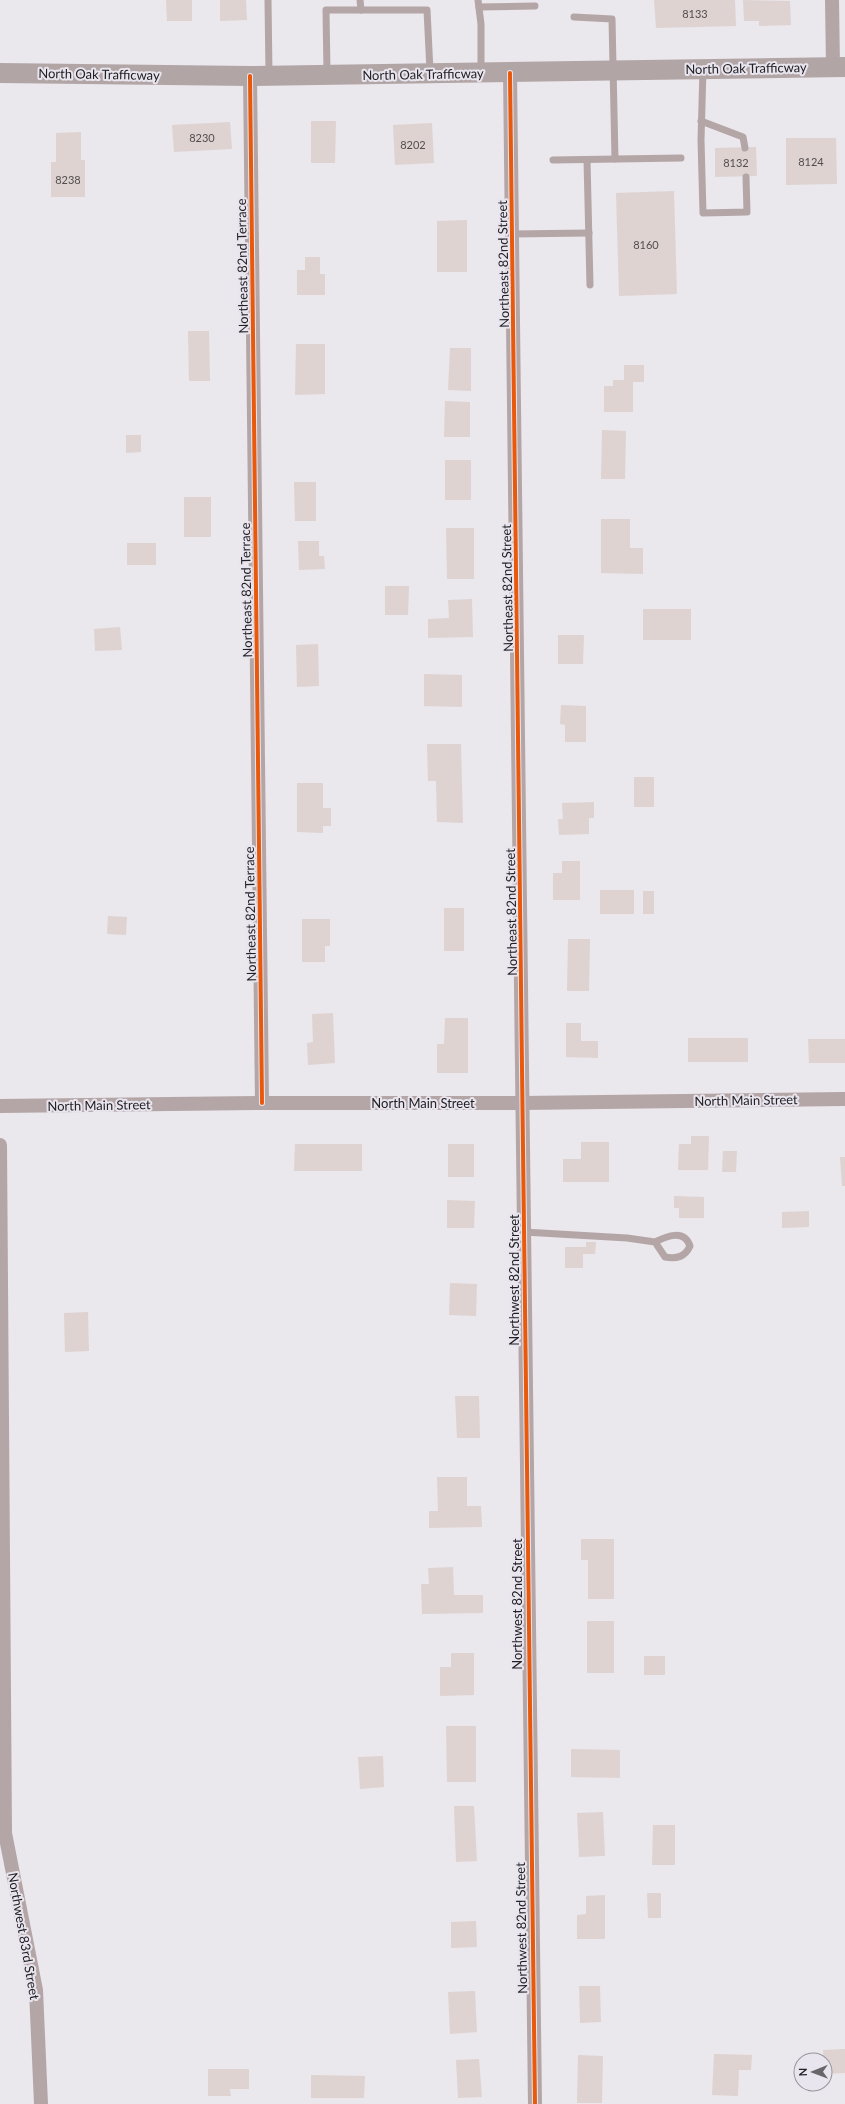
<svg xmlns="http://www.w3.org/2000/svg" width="845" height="2104" viewBox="0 0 845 2104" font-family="Lato,sans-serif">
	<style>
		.building { fill: #ded3d0 }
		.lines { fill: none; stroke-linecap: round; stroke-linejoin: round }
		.service { stroke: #b4a6a6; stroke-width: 7 }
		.minor { stroke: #b4a6a6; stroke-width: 14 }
		.secondary { stroke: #b2a5a6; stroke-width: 20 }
		.cycleway-casing { stroke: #e9e5ef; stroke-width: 6 }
		.cycleway { stroke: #e8590c; stroke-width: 4 }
		.labels { text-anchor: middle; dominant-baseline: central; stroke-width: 4; stroke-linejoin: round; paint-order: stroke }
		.number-label { font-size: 11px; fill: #524e50 }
		.street-label { font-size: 13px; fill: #222024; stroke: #e9e5ef }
	</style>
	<rect width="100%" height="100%" fill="#eae7ed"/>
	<g class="building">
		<polygon points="166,0 192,0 192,21 167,21"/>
		<polygon points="220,0 246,0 247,20 220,21"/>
		<polygon points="654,0 735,0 736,26 656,28"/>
		<polygon points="743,0 790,1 791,25 759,26 759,21 744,21"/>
		<polygon points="311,121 336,121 335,163 311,163"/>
		<polygon points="230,122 232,149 174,152 172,125"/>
		<polygon points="432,123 434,163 395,165 393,125"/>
		<polygon points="81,132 81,160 85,160 85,197 51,197 51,162 56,162 56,133"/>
		<polygon points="786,138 836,138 837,184 786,185"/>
		<polygon points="756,147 757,176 715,177 715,148"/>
		<polygon points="674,191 677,294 619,296 616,193"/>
		<polygon points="467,220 467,272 437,272 437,221"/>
		<polygon points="305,257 320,257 320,274 325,274 325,295 297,295 297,270 305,270"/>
		<polygon points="188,331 209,331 210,381 189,381"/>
		<polygon points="296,344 325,344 325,394 295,395"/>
		<polygon points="450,348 471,348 471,391 448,390"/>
		<polygon points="624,365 644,365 644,382 633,382 633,412 604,412 604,386 613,386 613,380 624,380"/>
		<polygon points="445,401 470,402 470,437 444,437"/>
		<polygon points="602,430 626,431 625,479 601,479"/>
		<polygon points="126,435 141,435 141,452 126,453"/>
		<rect x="445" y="460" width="26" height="40"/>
		<polygon points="294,482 316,482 316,521 295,521"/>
		<rect x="184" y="497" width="27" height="40"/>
		<polygon points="601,519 630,519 630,548 643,548 643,574 601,573"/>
		<polygon points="446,528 474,528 474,579 447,579"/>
		<polygon points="298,541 319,541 319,556 324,556 325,569 299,570"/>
		<rect x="127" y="543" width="29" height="22"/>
		<polygon points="385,586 409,586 408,615 385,615"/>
		<polygon points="472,599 473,637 428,638 428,619 449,618 448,600"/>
		<rect x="643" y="609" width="48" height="31"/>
		<polygon points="120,627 122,650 95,651 94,629"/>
		<polygon points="558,635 584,635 583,664 558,664"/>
		<polygon points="318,644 319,686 297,687 296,645"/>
		<polygon points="424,674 462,675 462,707 424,706"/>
		<polygon points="561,705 586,706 586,742 565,742 565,725 560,724"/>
		<polygon points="427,744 461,744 463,823 437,822 436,781 428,781"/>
		<rect x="634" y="777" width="20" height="30"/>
		<polygon points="297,783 323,783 323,808 331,808 331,826 323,826 323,833 297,832"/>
		<polygon points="594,802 594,818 589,818 589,834 559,835 558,819 563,819 562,803"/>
		<polygon points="562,861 580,861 580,900 553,900 553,873 562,873"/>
		<rect x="600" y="890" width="34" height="24"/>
		<rect x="643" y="891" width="11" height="23"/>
		<rect x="444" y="908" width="20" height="43"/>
		<polygon points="108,916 127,917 126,935 107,934"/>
		<polygon points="302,919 330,919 330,946 325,946 325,962 302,962"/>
		<polygon points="568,939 590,939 589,991 567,991"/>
		<polygon points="333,1013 335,1063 308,1065 307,1043 313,1042 312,1014"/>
		<polygon points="445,1018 468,1018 468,1073 437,1073 437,1044 444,1044"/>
		<polygon points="566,1023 581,1023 581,1041 598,1041 598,1058 566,1057"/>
		<rect x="688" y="1038" width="60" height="24"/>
		<polygon points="808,1039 845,1039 845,1063 809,1063"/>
		<polygon points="691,1136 709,1136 708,1170 678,1170 679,1144 691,1144"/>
		<polygon points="581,1142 609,1142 609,1182 563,1182 563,1159 581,1159"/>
		<polygon points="295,1144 362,1144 362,1171 294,1171"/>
		<rect x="448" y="1144" width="26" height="33"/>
		<polygon points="723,1151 737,1151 736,1172 722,1172"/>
		<polygon points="840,1157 845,1157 845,1186 842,1186"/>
		<polygon points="674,1196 704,1197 704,1218 679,1218 679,1208 674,1208"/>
		<polygon points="447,1200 475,1201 474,1228 447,1228"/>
		<polygon points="809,1211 809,1227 782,1228 782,1212"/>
		<polygon points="586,1242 596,1242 595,1254 583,1254 583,1268 565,1268 565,1247 586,1247"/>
		<polygon points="450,1283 477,1284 476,1316 449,1315"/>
		<polygon points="88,1312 89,1351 65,1352 64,1313"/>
		<polygon points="455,1396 479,1396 480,1438 457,1438"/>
		<polygon points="437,1477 467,1477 467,1506 481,1506 482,1527 429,1528 429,1511 438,1511"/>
		<polygon points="581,1539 614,1539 614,1599 588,1599 588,1560 581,1560"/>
		<polygon points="453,1567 454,1595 483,1595 483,1613 422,1614 421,1584 429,1584 428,1568"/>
		<rect x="587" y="1621" width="27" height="52"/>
		<polygon points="451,1653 474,1653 474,1695 440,1696 440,1667 451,1667"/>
		<rect x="644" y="1656" width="21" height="19"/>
		<polygon points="446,1726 476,1726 476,1782 447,1782"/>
		<polygon points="571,1749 620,1750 620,1778 571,1777"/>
		<polygon points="383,1756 384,1787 360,1789 358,1757"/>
		<polygon points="454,1806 474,1806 477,1861 456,1862"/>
		<polygon points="603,1812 605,1856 579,1857 577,1813"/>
		<polygon points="653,1825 675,1825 675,1865 652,1865"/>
		<polygon points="647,1893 661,1893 661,1918 648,1918"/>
		<polygon points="605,1895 605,1939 577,1939 577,1915 586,1914 586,1896"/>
		<polygon points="476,1921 477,1947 451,1948 451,1922"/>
		<polygon points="579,1986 600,1986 601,2022 580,2023"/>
		<polygon points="475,1991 477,2032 450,2034 448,1992"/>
		<polygon points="845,2049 845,2073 825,2074 823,2050"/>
		<polygon points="714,2054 752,2055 751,2070 739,2070 738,2096 712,2095"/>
		<polygon points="578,2055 603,2056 602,2103 577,2103"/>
		<polygon points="479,2059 482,2097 458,2098 456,2060"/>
		<polygon points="208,2069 249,2069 249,2089 230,2089 231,2096 208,2096"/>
		<polygon points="311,2075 365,2076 364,2098 311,2098"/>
	</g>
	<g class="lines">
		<g class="service">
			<polyline points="268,0 269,74"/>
			<polyline points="360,0 361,10"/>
			<polyline points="478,0 481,24 481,71"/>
			<polyline points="479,7 535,6"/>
			<polyline points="574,17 612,19 615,159"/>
			<polyline points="703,69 701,140 703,213 747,212 746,177"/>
			<polyline points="327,73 326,10 427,10 430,71"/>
			<polyline points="701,121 743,137 745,148"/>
			<polyline points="553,160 681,158"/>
			<polyline points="587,160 590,285"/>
			<polyline points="512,234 589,233"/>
			<path d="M524 1232 627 1238 655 1242 665 1257C677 1259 685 1257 690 1246 684 1229 667 1236 655 1242"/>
		</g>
		<g class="minor">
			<polyline points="832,0 833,67"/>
			<path d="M510 73C522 750 522 1427 535 2104"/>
			<polyline points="250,76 262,1103"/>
			<polyline points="0,1106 262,1103 523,1103 845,1099"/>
			<polyline points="0,1145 5,1833 36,1990 41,2104"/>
		</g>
		<polyline class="secondary" points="0,73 250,76 845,67"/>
		<g class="cycleway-casing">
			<g id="cycleway">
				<path d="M510 73C522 750 522 1427 535 2104"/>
				<polyline points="250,76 262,1103"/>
			</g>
		</g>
		<use href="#cycleway" class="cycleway"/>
	</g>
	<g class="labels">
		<g class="number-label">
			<text x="695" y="13">8133</text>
			<text x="202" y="137">8230</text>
			<text x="413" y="144">8202</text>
			<text x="811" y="161">8124</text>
			<text x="736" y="162">8132</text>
			<text x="68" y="179">8238</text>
			<text x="646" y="244">8160</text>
		</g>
		<g class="street-label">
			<text transform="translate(746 68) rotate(-1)">North Oak Trafficway</text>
			<text transform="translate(99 74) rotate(1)">North Oak Trafficway</text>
			<text transform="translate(423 74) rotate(-1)">North Oak Trafficway</text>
			<text transform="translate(503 264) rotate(-91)">Northeast 82nd Street</text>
			<text transform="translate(242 266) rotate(-91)">Northeast 82nd Terrace</text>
			<text transform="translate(507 588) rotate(-91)">Northeast 82nd Street</text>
			<text transform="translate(246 590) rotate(-91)">Northeast 82nd Terrace</text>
			<text transform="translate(511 912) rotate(-91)">Northeast 82nd Street</text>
			<text transform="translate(250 914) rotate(-91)">Northeast 82nd Terrace</text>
			<text transform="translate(746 1100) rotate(-1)">North Main Street</text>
			<text x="423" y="1103">North Main Street</text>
			<text transform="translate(99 1105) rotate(-1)">North Main Street</text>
			<text transform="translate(514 1280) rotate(-90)">Northwest 82nd Street</text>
			<text transform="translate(517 1604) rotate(-90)">Northwest 82nd Street</text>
			<text transform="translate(521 1928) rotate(-91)">Northwest 82nd Street</text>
			<text transform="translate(24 1936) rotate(80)">Northwest 83rd Street</text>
		</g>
	</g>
	<g transform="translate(813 2072) rotate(269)"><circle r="19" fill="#e9e5ef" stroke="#99969e"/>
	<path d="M0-3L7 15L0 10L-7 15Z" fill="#68666a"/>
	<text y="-6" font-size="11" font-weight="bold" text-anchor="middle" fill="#222024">N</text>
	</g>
</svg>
